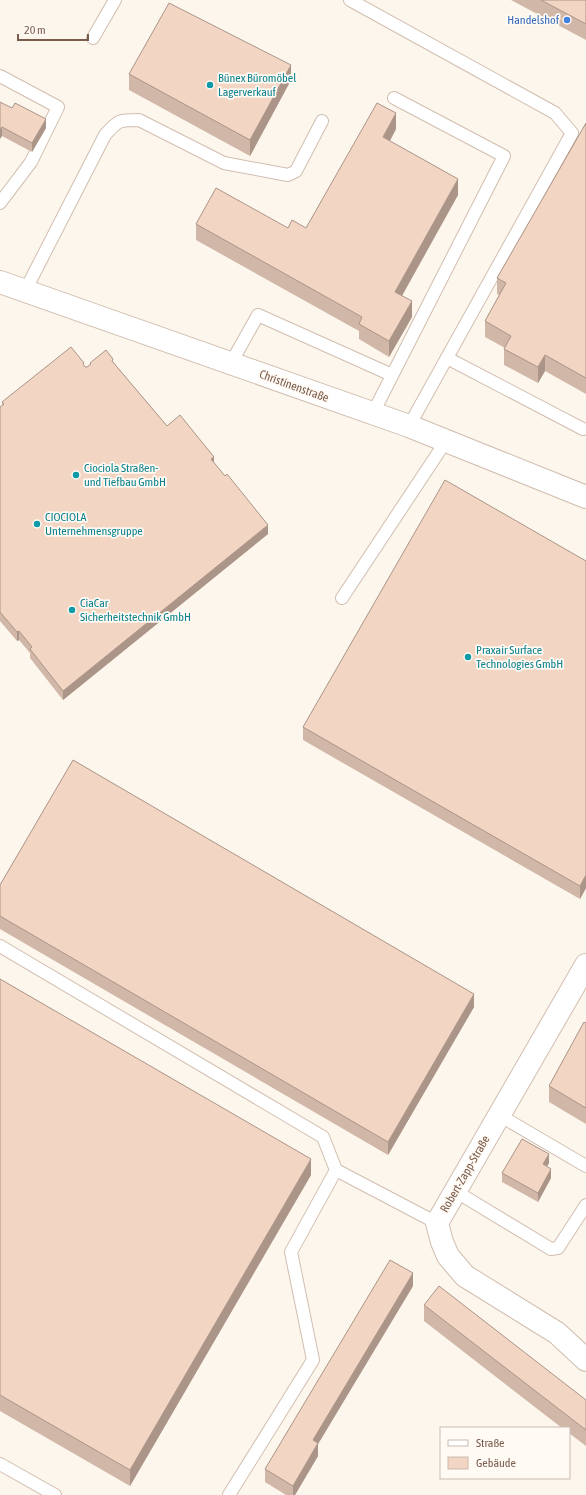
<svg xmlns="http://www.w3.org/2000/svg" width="586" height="1495" viewBox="0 0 586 1495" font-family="'Asap Condensed',sans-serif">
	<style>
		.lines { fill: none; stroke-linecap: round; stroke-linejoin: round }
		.lane-casing { stroke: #d1beb0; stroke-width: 14 }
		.street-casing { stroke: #d1beb0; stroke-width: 24 }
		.lane { stroke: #fff; stroke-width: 12 }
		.street { stroke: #fff; stroke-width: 22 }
		.wall { fill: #d1b7a8 }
		.shaded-wall { fill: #aa9588 }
		.building { fill: #f3d5c3; stroke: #aa9588 }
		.shop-dot { fill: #3f7fe0; stroke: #fffaf3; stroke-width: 1.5 }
		.culture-dot { fill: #0f9aa8; stroke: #fffaf3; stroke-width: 1.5 }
		.labels { text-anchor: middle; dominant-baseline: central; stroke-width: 3.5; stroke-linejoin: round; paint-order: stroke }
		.shop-label { font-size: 12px; fill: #366cbe; stroke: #fffaf3; text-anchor: end }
		.culture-label { font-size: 12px; fill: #0d838f; stroke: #fffaf3; text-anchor: start }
		.street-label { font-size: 12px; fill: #7a5c4d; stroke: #fffaf3 }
	</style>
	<rect width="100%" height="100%" fill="#fdf6ec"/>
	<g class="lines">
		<g class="lane-casing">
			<g id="lane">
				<polyline points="350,0 555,113 572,133 409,426"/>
				<polyline points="93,38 115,0"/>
				<polyline points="0,76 58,107 31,162 0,203"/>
				<path d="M25 291 105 135C118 120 119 120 139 120L224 163 288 175 296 171 322 121"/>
				<polyline points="447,358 583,429"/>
				<polyline points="231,363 258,315 392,375"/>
				<polyline points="373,413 504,156 394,98"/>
				<polyline points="342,598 446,441"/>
				<polyline points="0,946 323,1137 336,1170 437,1223"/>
				<polyline points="499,1115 586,1166"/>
				<polyline points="455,1191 551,1249 558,1248 586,1205"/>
				<polyline points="0,1464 55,1495"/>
				<polyline points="229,1495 313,1360 291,1252 336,1170"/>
			</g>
		</g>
		<g class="street-casing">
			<g id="street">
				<polyline points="0,282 409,426 586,497"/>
				<polyline points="586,965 437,1223 442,1242 448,1256 465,1276 557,1333 586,1360"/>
			</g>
		</g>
		<use href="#lane" class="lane"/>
		<use href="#street" class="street"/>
	</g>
	<g class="wall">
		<polygon points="511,0 586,0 586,40"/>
		<polygon points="129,74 291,80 250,156 129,90"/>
		<polygon points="0,102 46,128 32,152 2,136"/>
		<polygon points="586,123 586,394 545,371 538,383 504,365 504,349 505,348 485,337 485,321 499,295 497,294 497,278"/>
		<polygon points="396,129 390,141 458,195 402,296 412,317 389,357 359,339 359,331 196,240 196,224 288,228 306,228"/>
		<polygon points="113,362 167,426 214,463 268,534 63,700 30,658 30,653 19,640 17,641 0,621 0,407 2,406 2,402 84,366 85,367 87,367 90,365 90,363"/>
		<polygon points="586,561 586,888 580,899 303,740 303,727"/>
		<polygon points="0,885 474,1007 388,1155 0,929"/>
		<polygon points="0,979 311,1175 130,1486 0,1411"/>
		<polygon points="586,1023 586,1124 549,1102 549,1086"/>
		<polygon points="549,1163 547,1166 551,1178 538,1202 502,1182 502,1173"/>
		<polygon points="413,1286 318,1444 318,1456 295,1495 286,1495 265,1482 265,1469"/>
		<polygon points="424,1305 586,1400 586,1446 569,1433 569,1428 562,1428 424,1321"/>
	</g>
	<g class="shaded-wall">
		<polygon points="291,65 291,80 250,156 250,140"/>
		<polygon points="396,113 396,129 383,153 383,137"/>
		<polygon points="46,119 46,128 32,152 32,143"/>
		<polygon points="2,127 2,136 0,139 0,130"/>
		<polygon points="458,179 458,195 395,308 395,292"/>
		<polygon points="412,301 412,317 389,357 389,341"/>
		<polygon points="545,355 545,371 538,383 538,367"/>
		<polygon points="214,457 214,466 211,459"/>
		<polygon points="268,525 268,534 63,700 63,691"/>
		<polygon points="19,631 19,640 17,641 17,632"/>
		<polygon points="586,875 586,888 580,899 580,886"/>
		<polygon points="474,994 474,1007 388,1155 388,1142"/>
		<polygon points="549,1154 549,1163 543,1173 543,1164"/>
		<polygon points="311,1159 311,1175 130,1486 130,1470"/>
		<polygon points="551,1169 551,1178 538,1202 538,1193"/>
		<polygon points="413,1273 413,1286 318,1444 318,1456 295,1495 293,1495 293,1486 313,1440"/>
	</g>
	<g class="building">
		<polygon points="541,0 586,0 586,24"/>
		<polygon points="169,3 291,65 250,140 129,74"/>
		<polygon points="0,102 12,108 15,103 46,119 32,143 2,127 0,130"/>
		<polygon points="377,103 396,113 383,137 458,179 395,292 412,301 389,341 359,324 362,317 196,224 216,188 288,228 292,220 306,228"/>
		<polygon points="586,123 586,378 545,355 538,367 504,349 511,336 485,321 506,283 497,278"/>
		<polygon points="71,347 84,363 83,364 85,367 87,367 91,364 90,363 106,350 113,359 112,361 167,426 180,415 214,457 211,459 225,476 227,474 268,525 63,691 30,649 32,647 19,631 17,632 0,612 0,407 4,404 2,402"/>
		<polygon points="445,480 586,561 586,875 580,886 303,727"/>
		<polygon points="73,760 474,994 388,1142 0,916 0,885"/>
		<polygon points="0,979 311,1159 130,1470 0,1395"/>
		<polygon points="584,1022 586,1023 586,1108 549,1086"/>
		<polygon points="522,1139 549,1154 543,1164 551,1169 538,1193 502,1173"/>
		<polygon points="390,1260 413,1273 313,1440 318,1443 293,1486 265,1469"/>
		<polygon points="439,1286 586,1400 586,1430 424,1305"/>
	</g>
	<circle class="shop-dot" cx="567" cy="20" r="4"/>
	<g class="culture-dot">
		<circle cx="210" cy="85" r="4"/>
		<circle cx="76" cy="475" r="4"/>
		<circle cx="37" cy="524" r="4"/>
		<circle cx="72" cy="610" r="4"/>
		<circle cx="468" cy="657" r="4"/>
	</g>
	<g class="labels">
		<g class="shop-label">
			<text x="559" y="20">Handelshof</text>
		</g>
		<g class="culture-label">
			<text x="218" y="78">Bünex Büromöbel<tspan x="218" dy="14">Lagerverkauf</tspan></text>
			<text x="84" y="468">Ciociola Straßen-<tspan x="84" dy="14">und Tiefbau GmbH</tspan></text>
			<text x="45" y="517">CIOCIOLA<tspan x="45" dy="14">Unternehmensgruppe</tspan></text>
			<text x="80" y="603">CiaCar<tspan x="80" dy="14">Sicherheitstechnik GmbH</tspan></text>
			<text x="476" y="650">Praxair Surface<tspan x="476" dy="14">Technologies GmbH</tspan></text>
		</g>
		<g class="street-label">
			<text transform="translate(294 386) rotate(20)">Christinenstraße</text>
			<text transform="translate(465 1174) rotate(-60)">Robert-Zapp-Straße</text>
		</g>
	</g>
	<rect x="440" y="1427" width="130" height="52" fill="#fffaf3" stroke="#cabbb1"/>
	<rect x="448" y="1440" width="20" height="6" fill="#ffffff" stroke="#cabbb1"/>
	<text x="476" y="1447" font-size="12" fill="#7a5c4d">Straße</text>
	<rect x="448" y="1457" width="20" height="12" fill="#f3d5c3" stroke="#cabbb1"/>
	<text x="476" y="1467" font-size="12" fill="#7a5c4d">Gebäude</text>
	<path d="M18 34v6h70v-6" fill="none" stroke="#7a5c4d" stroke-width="2"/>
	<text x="24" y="34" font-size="12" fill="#7a5c4d" stroke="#fffaf3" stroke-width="3" paint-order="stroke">20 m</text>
</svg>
